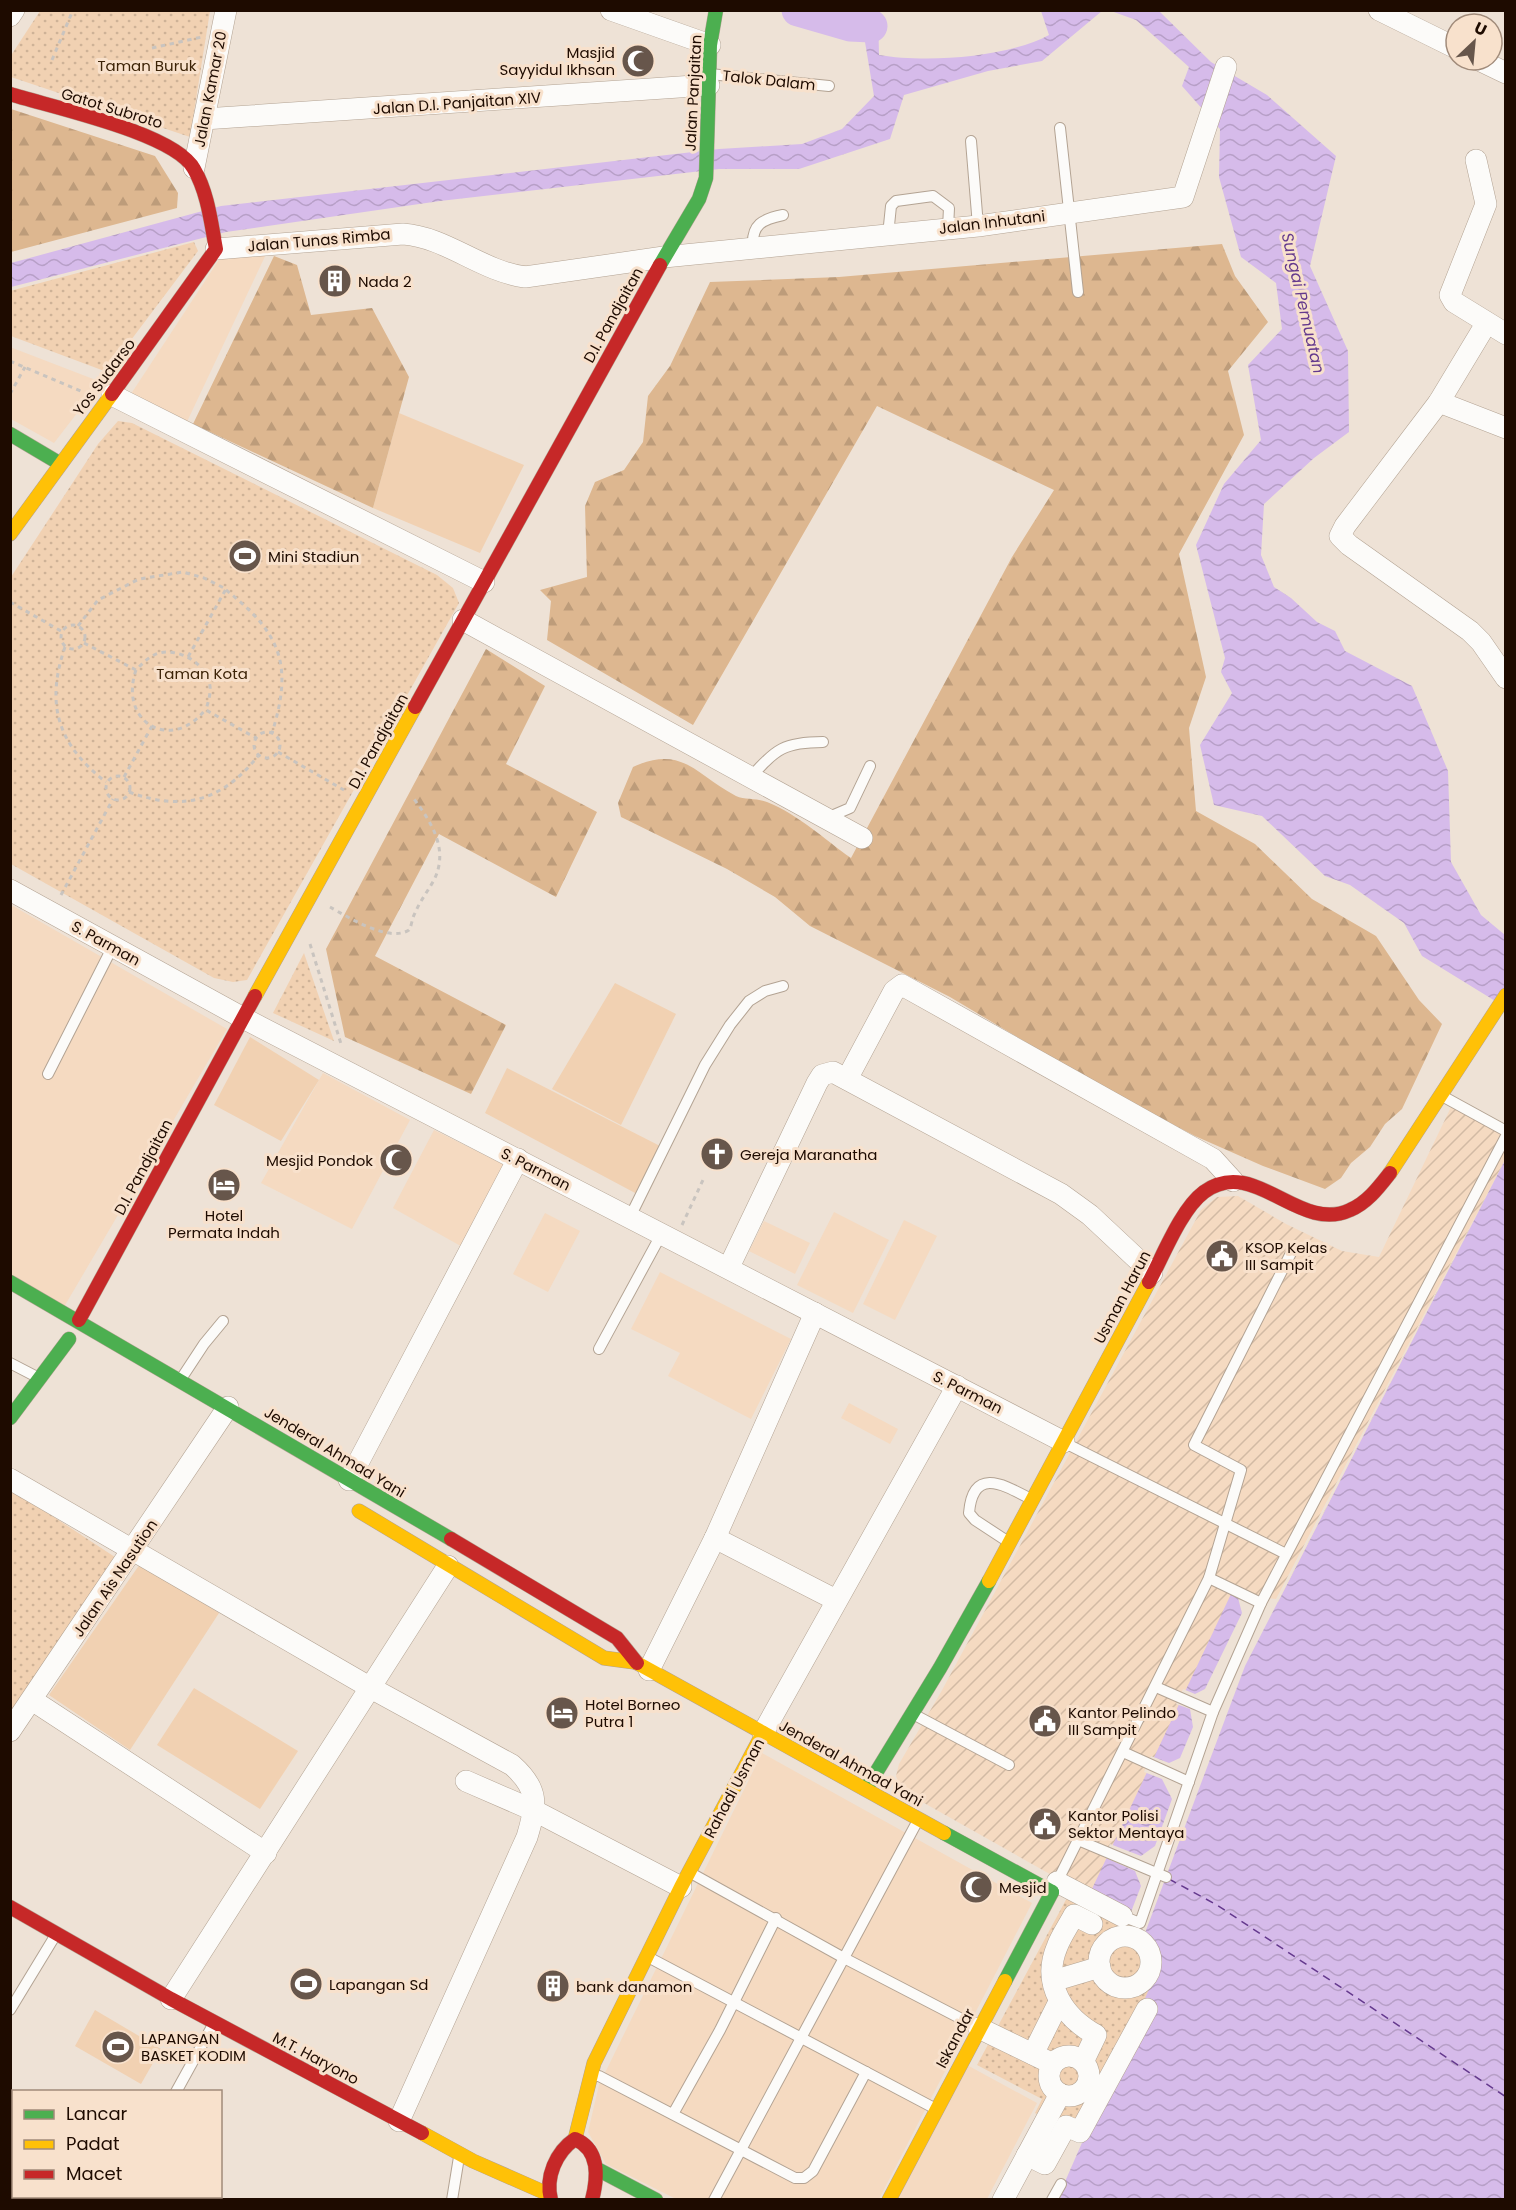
<svg xmlns="http://www.w3.org/2000/svg" width="1516" height="2210" viewBox="0 0 1516 2210" font-family="Poppins,sans-serif">
	<style>
		.built { fill: #f5dac1 }
		.industrial { fill: url(#industrial-furrows) }
		.grass { fill: #f1d1b2 }
		.forest { fill: url(#forest-firs) }
		.park { fill: url(#park-dots) }
		.water { fill: url(#water-waves) }
		.pier { fill: #eee2d6 }
		.lines { fill: none; stroke-linecap: round; stroke-linejoin: round }
		.river { stroke: #d6bbea; stroke-width: 33 }
		.ferry { stroke: #64398d; stroke-width: 1.5; stroke-dasharray: 8 6; stroke-linecap: butt }
		.lane-casing { stroke: #b3a393; stroke-width: 12 }
		.street-casing { stroke: #b3a393; stroke-width: 22 }
		.fast-casing { stroke: #b3a393; stroke-width: 15 }
		.slow-casing { stroke: #b3a393; stroke-width: 15 }
		.jam-casing { stroke: #b3a393; stroke-width: 15 }
		.path { stroke: #c9c4bf; stroke-width: 3; stroke-dasharray: 4.5 4.5; stroke-linecap: butt }
		.lane { stroke: #fcfbf9; stroke-width: 10 }
		.street { stroke: #fcfbf9; stroke-width: 21 }
		.fast { stroke: #4caf50; stroke-width: 14 }
		.slow { stroke: #ffc107; stroke-width: 14 }
		.jam { stroke: #c62828; stroke-width: 14 }
		.labels { text-anchor: middle; dominant-baseline: central; stroke-width: 6; stroke-linejoin: round; paint-order: stroke }
		.poi-label { font-size: 15px; fill: #1e0b00; stroke: #f8e1cc; text-anchor: start }
		.park-label { font-size: 15px; fill: #3c2307; stroke: #f8e1cc }
		.street-label { font-size: 15px; fill: #1e0b00; stroke: #f8e1cc }
		.water-label { font-size: 16px; font-style: italic; fill: #64398d; stroke: #f8e1cc }
	</style>
	<defs>
		<pattern id="industrial-furrows" width="10" height="10" patternUnits="userSpaceOnUse" patternTransform="scale(1.5)"><rect width="10" height="10" fill="#f5dac1"/><path d="M-1 1l2-2M0 10L10 0M9 11l2-2" fill="none" stroke="#d2baa4"/></pattern>
		<pattern id="forest-firs" width="22" height="20" patternUnits="userSpaceOnUse" patternTransform="scale(1.5)"><rect width="22" height="20" fill="#ddb790"/><path d="M5 1l3.5 6h-7zM16 11l3.5 6h-7z" fill="#bd9c7a"/></pattern>
		<pattern id="park-dots" width="8" height="8" patternUnits="userSpaceOnUse" patternTransform="scale(1.5)"><rect width="8" height="8" fill="#f1d1b2"/><path d="M2 2h.1M6 6h.1" fill="none" stroke="#ceb297" stroke-width="1.8" stroke-linecap="round"/></pattern>
		<pattern id="water-waves" width="16" height="10" patternUnits="userSpaceOnUse" patternTransform="scale(1.5)"><rect width="16" height="10" fill="#d6bbea"/><path d="M0 5q4-4 8 0t8 0" fill="none" stroke="#b79fc7"/></pattern>
	</defs>
	<rect width="100%" height="100%" fill="#eee2d6"/>
	<g class="built">
		<polygon points="268,250 185,426 129,397 224,252"/>
		<polygon points="10,347 101,382 54,443 11,419"/>
		<polygon points="13,906 227,1029 64,1307 11,1276 10,909"/>
		<polygon points="323,1073 410,1120 352,1229 261,1183"/>
		<polygon points="434,1130 507,1166 466,1249 393,1208"/>
		<polygon points="834,1212 889,1240 853,1313 797,1285"/>
		<polygon points="545,1213 580,1231 548,1292 513,1274"/>
		<polygon points="904,1220 937,1236 895,1320 863,1304"/>
		<polygon points="764,1221 810,1243 795,1274 749,1251"/>
		<polygon points="660,1272 791,1339 751,1419 668,1376 680,1353 631,1329"/>
		<polygon points="849,1403 898,1429 890,1444 841,1418"/>
		<polygon points="762,1753 1032,1903 879,2199 676,2199 606,2164 588,2132 599,2085"/>
		<polygon points="967,2065 1037,2103 987,2199 896,2200"/>
	</g>
	<polygon class="industrial" points="1452,1105 1505,1134 1505,1160 1245,1666 1145,1933 1048,1873 901,1790 896,1776 899,1764 941,1692 1201,1210 1217,1197 1238,1196 1286,1224 1342,1251 1379,1257"/>
	<g class="grass">
		<polygon points="399,413 524,465 480,553 373,508"/>
		<polygon points="615,983 676,1014 621,1125 552,1089"/>
		<polygon points="250,1037 319,1080 281,1141 214,1105"/>
		<polygon points="507,1068 660,1146 637,1194 485,1113"/>
		<polygon points="140,1564 219,1613 130,1750 49,1695"/>
		<polygon points="194,1688 298,1751 260,1809 157,1745"/>
		<polygon points="95,2010 161,2049 141,2084 75,2046"/>
	</g>
	<g class="forest">
		<polygon points="11,109 155,156 178,193 177,208 11,252"/>
		<path d="M1222 244 1235 276 1268 322 1228 371 1244 435 1179 554 1206 677 1189 728 1196 811 1255 844 1312 899 1376 936 1419 1000 1442 1024 1402 1109 1385 1124 1370 1147 1351 1163 1341 1178 1325 1189 1263 1166 1195 1136 1101 1087 950 997 810 926 775 897 727 869 621 817 618 803 633 767C682 744 696 775 736 796 745 800 757 798 767 802 799 815 824 839 851 858L1012 557 1054 490 877 406 693 725 547 640 551 601 540 590 587 577 585 506 595 482 624 470 643 442 648 396 670 366 710 282 839 277Z"/>
		<polygon points="274,256 297,265 311,315 372,308 409,377 373,508 193,424"/>
		<polygon points="486,649 545,686 506,764 597,812 556,897 439,834 375,956 506,1025 471,1094 345,1037 326,949"/>
	</g>
	<g class="park">
		<polygon points="40,11 210,11 190,137 11,77 10,57"/>
		<polygon points="194,242 198,251 107,372 11,336 10,291"/>
		<polygon points="118,421 132,423 437,575 453,588 459,603 247,980 233,982 214,978 11,864 11,577 98,444"/>
		<polygon points="304,953 334,1041 273,1013"/>
		<polygon points="11,1489 118,1559 11,1711"/>
		<path d="M1068 1896C1086 1905 1145 1930 1154 1944 1160 1952 1161 1961 1159 1971L1083 2138 1035 2113 1042 2099 977 2065Z"/>
	</g>
	<g class="water">
		<path d="M863 11H878L879 55C926 63 1006 58 1049 35L1041 11H1102L1042 61 988 71 904 95 890 139 799 169H719L440 201 226 232 11 287V263L221 206 719 149 802 144 842 129 874 96 863 30Z"/>
		<polygon points="1111,11 1159,11 1211,62 1267,95 1336,156 1310,266 1348,351 1349,432 1314,458 1264,504 1261,555 1274,587 1291,598 1317,622 1335,631 1345,651 1412,686 1448,771 1451,862 1481,915 1505,935 1505,1007 1422,956 1404,923 1350,885 1325,876 1262,816 1214,805 1200,745 1232,693 1221,672 1225,658 1196,545 1224,484 1261,440 1248,365 1282,329 1276,283 1241,257 1219,177 1220,129 1182,86 1189,67 1136,20"/>
		<path d="M1505 1160V2199L1057 2200 1160 1964C1159 1936 1138 1937 1121 1922 1110 1913 1101 1901 1091 1891L1231 1594 1278 1602Z"/>
	</g>
	<polygon class="pier" points="1506,1157 1245,1666 1145,1933 1126,1925 1141,1886 1135,1871 1104,1857 1110,1844 1141,1856 1155,1846 1172,1799 1162,1779 1144,1772 1151,1756 1169,1763 1180,1758 1193,1727 1190,1709 1176,1704 1183,1689 1195,1694 1205,1689 1242,1613 1238,1598 1228,1593 1276,1599"/>
	<g class="lines">
		<polyline class="river" points="798,10 850,25 871,26"/>
		<polyline class="ferry" points="1169,1879 1217,1905 1506,2097"/>
		<g class="lane-casing">
			<g id="lane">
				<polyline points="710,74 829,86"/>
				<polyline points="1060,128 1078,292"/>
				<polyline points="971,141 978,226"/>
				<polyline points="888,235 891,206 896,201 933,196 949,208 948,228"/>
				<path d="M753 248C751 224 763 219 783 215"/>
				<path d="M751 777C775 749 785 742 823 742"/>
				<polyline points="829,817 850,808 870,766"/>
				<polyline points="48,1074 113,946"/>
				<polyline points="1444,1097 1506,1131"/>
				<polyline points="630,1217 705,1065 730,1025 749,1001 765,991 783,986"/>
				<polyline points="599,1349 662,1233"/>
				<polyline points="10,1363 37,1377"/>
				<polyline points="181,1379 204,1344 223,1321"/>
				<polyline points="1067,1444 1286,1554"/>
				<path d="M1007 1541 975 1520 969 1513C973 1466 1004 1485 1031 1499"/>
				<polyline points="1209,1578 1261,1603"/>
				<polyline points="1156,1687 1213,1712"/>
				<polyline points="913,1714 1009,1765"/>
				<polyline points="1123,1752 1189,1782"/>
				<polyline points="1078,1840 1166,1877"/>
				<polyline points="689,1872 844,1958 979,2028"/>
				<polyline points="1056,1884 1209,1578 1241,1470 1194,1445 1292,1251"/>
				<polyline points="1122,1916 1140,1923 1213,1712 1261,1603 1506,1136"/>
				<polyline points="648,1957 936,2109"/>
				<polyline points="10,2010 55,1936"/>
				<polyline points="593,2076 599,2076 795,2178 804,2178 813,2171 866,2072"/>
				<polyline points="176,2092 214,2023"/>
				<polyline points="673,2114 720,2030 776,1918"/>
				<polyline points="110,2200 112,2196"/>
				<polyline points="452,2200 459,2157"/>
				<polyline points="714,2200 917,1822"/>
				<polyline points="1052,2200 1061,2184"/>
			</g>
		</g>
		<g class="street-casing">
			<g id="street">
				<polyline points="611,10 710,45"/>
				<polyline points="1379,10 1456,48"/>
				<polyline points="10,16 14,10"/>
				<polyline points="1479,60 1506,73"/>
				<polyline points="204,119 709,85"/>
				<polyline points="1476,160 1486,204 1450,295 1454,302 1506,334"/>
				<polyline points="194,168 226,10"/>
				<path d="M216 249 403 234C446 237 481 271 525 277L664 257 978 226 1183 197 1226 67"/>
				<polyline points="1486,324 1439,402 1345,526 1340,536 1349,545 1470,631 1481,642 1506,678"/>
				<polyline points="112,395 484,582"/>
				<polyline points="1439,402 1506,428"/>
				<polyline points="463,620 862,838"/>
				<polyline points="10,890 243,1018 1064,1442"/>
				<polyline points="847,1079 894,991 902,985 1213,1159 1233,1181"/>
				<polyline points="729,1267 817,1083 822,1075 833,1072 1061,1194 1090,1215 1152,1273"/>
				<path d="M10 1479 371 1688 512 1765C539 1789 537 1804 527 1837L399 2121"/>
				<polyline points="349,1480 518,1159"/>
				<polyline points="715,1538 836,1600"/>
				<polyline points="649,1670 715,1538 815,1313"/>
				<polyline points="32,1700 266,1853"/>
				<polyline points="10,1731 228,1407"/>
				<polyline points="763,1733 957,1386"/>
				<polyline points="466,1781 535,1811 681,1887"/>
				<polyline points="1057,1882 1122,1916"/>
				<circle cx="1125" cy="1962" r="26"/>
				<polyline points="1053,1981 1100,1967"/>
				<polyline points="171,1999 448,1566"/>
				<polyline points="979,2028 1053,2064"/>
				<polyline points="1033,2054 1059,2002"/>
				<circle cx="1069" cy="2076" r="20"/>
				<path d="M1083 2062 1096 2035C1065 2018 1041 1985 1057 1947 1061 1936 1069 1925 1074 1915L1092 1924"/>
				<polyline points="1027,2155 1045,2164 1066,2126 1080,2132 1147,2009"/>
				<polyline points="1003,2200 1060,2094"/>
			</g>
		</g>
		<g class="fast-casing">
			<g id="fast">
				<polyline points="660,265 699,199 706,178 710,45 716,10"/>
				<polyline points="10,434 59,463"/>
				<polyline points="10,1282 451,1539"/>
				<polyline points="10,1418 69,1339"/>
				<polyline points="866,1789 940,1668 989,1581"/>
				<polyline points="944,1833 1052,1892"/>
				<polyline points="1005,1981 1052,1892"/>
				<polyline points="597,2169 656,2200"/>
			</g>
		</g>
		<g class="slow-casing">
			<g id="slow">
				<polyline points="10,534 112,394"/>
				<polyline points="255,996 415,707"/>
				<polyline points="1390,1173 1506,995"/>
				<polyline points="359,1511 604,1658 634,1662"/>
				<polyline points="989,1581 1149,1282"/>
				<polyline points="637,1663 944,1833"/>
				<polyline points="422,2133 473,2161 548,2194"/>
				<polyline points="575,2139 594,2063 681,1887 763,1733"/>
				<polyline points="889,2200 1005,1981"/>
			</g>
		</g>
		<g class="jam-casing">
			<g id="jam">
				<path d="M10 94C51 107 175 133 194 169 208 193 211 223 216 249L112 394"/>
				<polyline points="415,707 660,265"/>
				<path d="M1149 1282C1163 1256 1181 1209 1204 1192 1254 1155 1299 1234 1350 1210 1367 1203 1379 1187 1390 1173"/>
				<polyline points="79,1320 255,996"/>
				<polyline points="451,1539 617,1638 637,1663"/>
				<polyline points="10,1907 171,1999 422,2133"/>
				<path d="M551 2200C545 2177 556 2152 575 2139 600 2150 598 2177 592 2200"/>
			</g>
		</g>
		<g class="path">
			<polyline points="152,48 202,37"/>
			<polyline points="52,60 73,10"/>
			<polyline points="10,361 83,392"/>
			<polyline points="10,394 25,367"/>
			<path d="M226 590C282 634 293 666 272 733"/>
			<polyline points="10,602 61,631"/>
			<circle cx="73" cy="637" r="12"/>
			<polyline points="78,626 98,600 139,579 183,572 204,578 226,589 188,657"/>
			<path d="M84 643 136 670C143 663 149 656 159 653 180 648 207 664 210 686 211 694 208 702 206 710L256 738"/>
			<path d="M65 647C45 705 58 745 106 782"/>
			<path d="M136 670C118 722 171 753 205 710"/>
			<circle cx="267" cy="745" r="13"/>
			<polyline points="278,752 344,790"/>
			<circle cx="118" cy="788" r="12"/>
			<polyline points="124,777 152,726"/>
			<path d="M129 792C184 812 222 801 258 756"/>
			<polyline points="61,895 113,799"/>
			<path d="M330 907C348 917 389 943 409 930 412 925 412 918 415 913 420 901 428 891 434 880 449 850 432 823 414 799"/>
			<polyline points="310,944 342,1047"/>
			<polyline points="682,1225 703,1180"/>
		</g>
		<use href="#lane" class="lane"/>
		<use href="#street" class="street"/>
		<use href="#fast" class="fast"/>
		<use href="#slow" class="slow"/>
		<use href="#jam" class="jam"/>
	</g>
	<defs>
		<g id="mosque-disc" transform="scale(1.725)"><circle r="9.5" fill="#67564b" stroke="#f8e1cc"/><path d="M3.5-4.9A6 6 0 1 0 3.5 4.9A5 5 0 1 1 3.5-4.9Z" fill="#fff"/></g>
		<g id="building-disc" transform="scale(1.725)"><circle r="9.5" fill="#67564b" stroke="#f8e1cc"/><path d="M-4-6H4V6H1V3H-1V6H-4ZM-2.5-4.3h1.7v1.8h-1.7ZM.8-4.3h1.7v1.8H.8ZM-2.5-1h1.7V.8h-1.7ZM.8-1h1.7V.8H.8Z" fill="#fff"/></g>
		<g id="stadium-disc" transform="scale(1.725)"><circle r="9.5" fill="#67564b" stroke="#f8e1cc"/><path d="M0-5a6.5 5 0 1 0 0 10a6.5 5 0 1 0 0-10ZM-3.5-1.8h7v3.6h-7Z" fill="#fff"/></g>
		<g id="church-disc" transform="scale(1.725)"><circle r="9.5" fill="#67564b" stroke="#f8e1cc"/><path d="M-1.2-6h2.4v3.5h3.3v2.4h-3.3V6h-2.4V-.1h-3.3v-2.4h3.3Z" fill="#fff"/></g>
		<g id="hotel-disc" transform="scale(1.725)"><circle r="9.5" fill="#67564b" stroke="#f8e1cc"/><path d="M-6-4.5h1.5V1H6V5H4.5V3h-9V5H-6ZM-4 0a1.8 1.8 0 1 1 3.6 0ZM.5 0V-2.5h3Q6-2.5 6 0Z" fill="#fff"/></g>
		<g id="civic-disc" transform="scale(1.725)"><circle r="9.5" fill="#67564b" stroke="#f8e1cc"/><path d="M-.6-6.5H3V-4.5H.6V-3L4-1V1h2V6H-6V1h2V-1L-.6-3ZM-1.2 2.5V6h2.4V2.5Z" fill="#fff"/></g>
	</defs>
	<g fill-rule="evenodd">
		<use href="#mosque-disc" x="638" y="61"/>
		<use href="#building-disc" x="335" y="281"/>
		<use href="#stadium-disc" x="245" y="556"/>
		<use href="#church-disc" x="717" y="1154"/>
		<use href="#mosque-disc" x="396" y="1160"/>
		<use href="#hotel-disc" x="224" y="1185"/>
		<use href="#civic-disc" x="1222" y="1256"/>
		<use href="#hotel-disc" x="562" y="1713"/>
		<use href="#civic-disc" x="1045" y="1721"/>
		<use href="#civic-disc" x="1045" y="1824"/>
		<use href="#mosque-disc" x="976" y="1887"/>
		<use href="#stadium-disc" x="306" y="1984"/>
		<use href="#building-disc" x="553" y="1986"/>
		<use href="#stadium-disc" x="118" y="2047"/>
	</g>
	<g class="labels">
		<g class="poi-label">
			<text x="615" y="52" text-anchor="end">Masjid<tspan x="615" dy="17">Sayyidul Ikhsan</tspan></text>
			<text x="358" y="281">Nada 2</text>
			<text x="268" y="556">Mini Stadiun</text>
			<text x="740" y="1154">Gereja Maranatha</text>
			<text x="373" y="1160" text-anchor="end">Mesjid Pondok</text>
			<text x="224" y="1215" text-anchor="middle">Hotel<tspan x="224" dy="17">Permata Indah</tspan></text>
			<text x="1245" y="1247">KSOP Kelas<tspan x="1245" dy="17">III Sampit</tspan></text>
			<text x="585" y="1704">Hotel Borneo<tspan x="585" dy="17">Putra 1</tspan></text>
			<text x="1068" y="1712">Kantor Pelindo<tspan x="1068" dy="17">III Sampit</tspan></text>
			<text x="1068" y="1815">Kantor Polisi<tspan x="1068" dy="17">Sektor Mentaya</tspan></text>
			<text x="999" y="1887">Mesjid</text>
			<text x="329" y="1984">Lapangan Sd</text>
			<text x="576" y="1986">bank danamon</text>
			<text x="141" y="2038">LAPANGAN<tspan x="141" dy="17">BASKET KODIM</tspan></text>
		</g>
		<g class="park-label">
			<text x="147" y="65">Taman Buruk</text>
			<text x="202" y="673">Taman Kota</text>
		</g>
		<g class="street-label">
			<text transform="translate(769 80) rotate(6)">Talok Dalam</text>
			<text transform="translate(210 89) rotate(-79)">Jalan Kamar 20</text>
			<text transform="translate(693 93) rotate(-87)">Jalan Panjaitan</text>
			<text transform="translate(457 103) rotate(-4)">Jalan D.I. Panjaitan XIV</text>
			<text transform="translate(112 108) rotate(17)">Gatot Subroto</text>
			<text transform="translate(992 222) rotate(-7)">Jalan Inhutani</text>
			<text transform="translate(319 240) rotate(-5)">Jalan Tunas Rimba</text>
			<text transform="translate(613 315) rotate(-61)">D.I. Pandjaitan</text>
			<text transform="translate(104 377) rotate(-53)">Yos Sudarso</text>
			<text transform="translate(378 741) rotate(-61)">D.I. Pandjaitan</text>
			<text transform="translate(106 943) rotate(29)">S. Parman</text>
			<text transform="translate(143 1167) rotate(-62)">D.I. Pandjaitan</text>
			<text transform="translate(536 1169) rotate(27)">S. Parman</text>
			<text transform="translate(1122 1297) rotate(-62)">Usman Harun</text>
			<text transform="translate(968 1392) rotate(27)">S. Parman</text>
			<text transform="translate(335 1452) rotate(31)">Jenderal Ahmad Yani</text>
			<text transform="translate(115 1578) rotate(-56)">Jalan Ais Nasution</text>
			<text transform="translate(851 1763) rotate(29)">Jenderal Ahmad Yani</text>
			<text transform="translate(734 1788) rotate(-62)">Rahadi Usman</text>
			<text transform="translate(955 2038) rotate(-62)">Iskandar</text>
			<text transform="translate(316 2058) rotate(28)">M.T. Haryono</text>
		</g>
		<g class="water-label">
			<text transform="translate(1303 303) rotate(77)">Sungai Pemuatan</text>
		</g>
	</g>
	<rect width="1516" height="2210" fill="none" stroke="#1e0b00" stroke-width="24"/>
	<rect x="12" y="2090" width="210" height="108" fill="#f8e1cc" stroke="#a18b7a" stroke-width="1.5"/>
	<rect x="24" y="2110" width="30" height="9" fill="#4caf50" stroke="#a18b7a" stroke-width="1.5"/>
	<text x="66" y="2120" font-size="18" fill="#1e0b00">Lancar</text>
	<rect x="24" y="2140" width="30" height="9" fill="#ffc107" stroke="#a18b7a" stroke-width="1.5"/>
	<text x="66" y="2150" font-size="18" fill="#1e0b00">Padat</text>
	<rect x="24" y="2170" width="30" height="9" fill="#c62828" stroke="#a18b7a" stroke-width="1.5"/>
	<text x="66" y="2180" font-size="18" fill="#1e0b00">Macet</text>
	<g transform="translate(1474 42) rotate(26)"><circle r="28" fill="#f8e1cc" stroke="#a18b7a" stroke-width="1.5"/>
	<path d="M0-4.5L10 22L0 15L-10 22Z" fill="#67564b"/>
	<text y="-9" font-size="16" font-weight="bold" text-anchor="middle" fill="#1e0b00">U</text>
	</g>
</svg>
